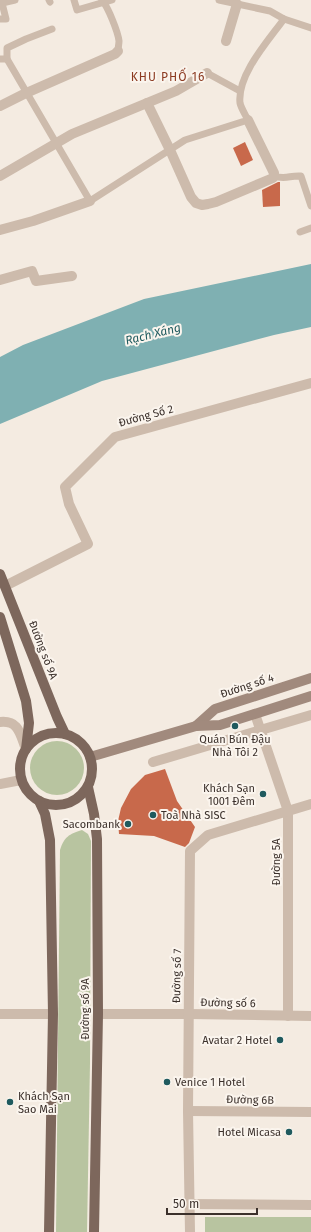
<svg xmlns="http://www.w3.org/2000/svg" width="311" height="1232" viewBox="0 0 311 1232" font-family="'Fira Sans',sans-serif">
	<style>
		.green { fill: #b8c4a0 }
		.water { fill: #7fb0b2 }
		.building { fill: #c8694b }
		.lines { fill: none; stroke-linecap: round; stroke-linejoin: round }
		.lane { stroke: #cdbbac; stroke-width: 7 }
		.street { stroke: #cdbbac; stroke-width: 10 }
		.secondary { stroke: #a18a7d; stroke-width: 10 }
		.primary { stroke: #7d675c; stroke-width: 10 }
		.poi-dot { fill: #1f5a5e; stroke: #fbf5ee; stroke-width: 1.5 }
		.labels { text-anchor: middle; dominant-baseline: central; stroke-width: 4; stroke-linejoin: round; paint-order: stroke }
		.street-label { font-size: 11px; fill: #3b302b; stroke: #fbf5ee }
		.poi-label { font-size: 11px; fill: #3b302b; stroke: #fbf5ee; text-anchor: end }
		.neighbourhood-label { font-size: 12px; letter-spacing: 1px; fill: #8c3b22; stroke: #fbf5ee }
		.water-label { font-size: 12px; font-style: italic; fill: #1f5a5e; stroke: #fbf5ee }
	</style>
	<rect width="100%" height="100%" fill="#f4ebe1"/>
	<g class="green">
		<circle cx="57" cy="768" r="27"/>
		<path d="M82 830 88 834 91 841 90 1063 87 1232H56L60 850C64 837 69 834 82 830Z"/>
		<rect x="205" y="1217" width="106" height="15"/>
	</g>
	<polygon class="water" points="311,264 311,327 274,335 102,381 0,424 0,357 23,345 144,299"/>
	<g class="building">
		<polygon points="245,142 253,160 241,166 233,148"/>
		<polygon points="278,182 280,182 280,206 263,207 262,190"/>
		<polygon points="165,769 177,801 195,827 189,843 185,847 154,836 119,834 118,821 121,808 131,789 145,775"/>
	</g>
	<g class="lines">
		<g class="lane">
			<polyline points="49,0 50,2"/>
			<polyline points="74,0 77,10 112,0"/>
			<path d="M102 0C108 7 118 32 119 41 119 44 118 48 118 51"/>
			<polyline points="219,0 270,11 284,19 311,28"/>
			<polyline points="0,19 6,19 2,3 15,0"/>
			<polyline points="0,59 7,59 7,48 26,39 52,29"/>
			<path d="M7 59 90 201 185 140 248 120C245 114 241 108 240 103 237 75 268 41 284 19"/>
			<polyline points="207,73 240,91"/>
			<path d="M274 176C286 180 290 175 301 176L311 206"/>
			<polyline points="300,232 311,228"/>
		</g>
		<g class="street">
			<polyline points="226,41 237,4"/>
			<polyline points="147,103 170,150 191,197 196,203 202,205 208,204 216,202 273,178 274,173 248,120"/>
			<polyline points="0,106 24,94 115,54 118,51"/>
			<polyline points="0,176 72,134 176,91 207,73"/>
			<polyline points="0,230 33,221 90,201"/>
			<polyline points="0,280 32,271 36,281 72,276"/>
			<polyline points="5,586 88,544 69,504 65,487 115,437 311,383"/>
			<polyline points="255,714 288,811 288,1016"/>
			<path d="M0 722C19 720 20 734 26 749"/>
			<polyline points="153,762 311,715"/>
			<polyline points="0,784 21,780"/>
			<polyline points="0,1014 53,1014"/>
			<polyline points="98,1014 189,1014 311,1016"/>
			<polyline points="188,1111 311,1112"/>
			<polyline points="190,1204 311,1205"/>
			<polyline points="190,1232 188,1111 190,851 208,835 311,804"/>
		</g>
		<g class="secondary">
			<polyline points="196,726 215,709 311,678"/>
			<polyline points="90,757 196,726 220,725 311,696"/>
		</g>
		<g class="primary">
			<polyline points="0,574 57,717 65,734"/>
			<polyline points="0,617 26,701 29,723 26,749"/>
			<circle cx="56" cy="769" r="36"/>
			<polyline points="88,787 94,814 97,839 98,1014 94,1232"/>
			<polyline points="39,801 45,814 50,840 53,1014 49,1232"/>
		</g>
	</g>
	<g class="poi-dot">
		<circle cx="235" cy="726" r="4"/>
		<circle cx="263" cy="794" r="4"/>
		<circle cx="153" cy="815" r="4"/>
		<circle cx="128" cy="824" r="4"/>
		<circle cx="280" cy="1040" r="4"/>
		<circle cx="167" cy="1082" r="4"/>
		<circle cx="10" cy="1102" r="4"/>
		<circle cx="289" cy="1132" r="4"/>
	</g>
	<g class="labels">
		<g class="street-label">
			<text transform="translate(146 416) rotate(-15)">Đường Số 2</text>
			<text transform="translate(43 650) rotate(69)">Đường số 9A</text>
			<text transform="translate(247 686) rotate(-18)">Đường số 4</text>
			<text transform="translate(276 862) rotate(-90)">Đường 5A</text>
			<text transform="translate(177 976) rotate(-89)">Đường số 7</text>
			<text transform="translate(228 1003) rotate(1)">Đường số 6</text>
			<text transform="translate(85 1009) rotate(-90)">Đường số 9A</text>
			<text transform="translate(250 1100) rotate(1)">Đường 6B</text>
		</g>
		<g class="poi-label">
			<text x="235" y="739" text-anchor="middle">Quán Bún Đậu<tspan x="235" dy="13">Nhà Tôi 2</tspan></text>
			<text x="255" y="788">Khách Sạn<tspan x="255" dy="13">1001 Đêm</tspan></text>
			<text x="161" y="815" text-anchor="start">Toà Nhà SISC</text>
			<text x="120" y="824">Sacombank</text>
			<text x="272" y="1040">Avatar 2 Hotel</text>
			<text x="175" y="1082" text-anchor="start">Venice 1 Hotel</text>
			<text x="18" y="1096" text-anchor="start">Khách Sạn<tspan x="18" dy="13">Sao Mai</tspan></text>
			<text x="281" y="1132">Hotel Micasa</text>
		</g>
		<g class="neighbourhood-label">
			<text x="168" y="77">KHU PHỐ 16</text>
		</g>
		<g class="water-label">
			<text transform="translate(153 334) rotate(-14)">Rạch Xáng</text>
		</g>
	</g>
	<path d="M167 1208v6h90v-6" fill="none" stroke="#3b302b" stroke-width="2"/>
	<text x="173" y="1208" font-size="12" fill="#3b302b" stroke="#fbf5ee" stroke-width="3" paint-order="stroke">50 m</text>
</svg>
